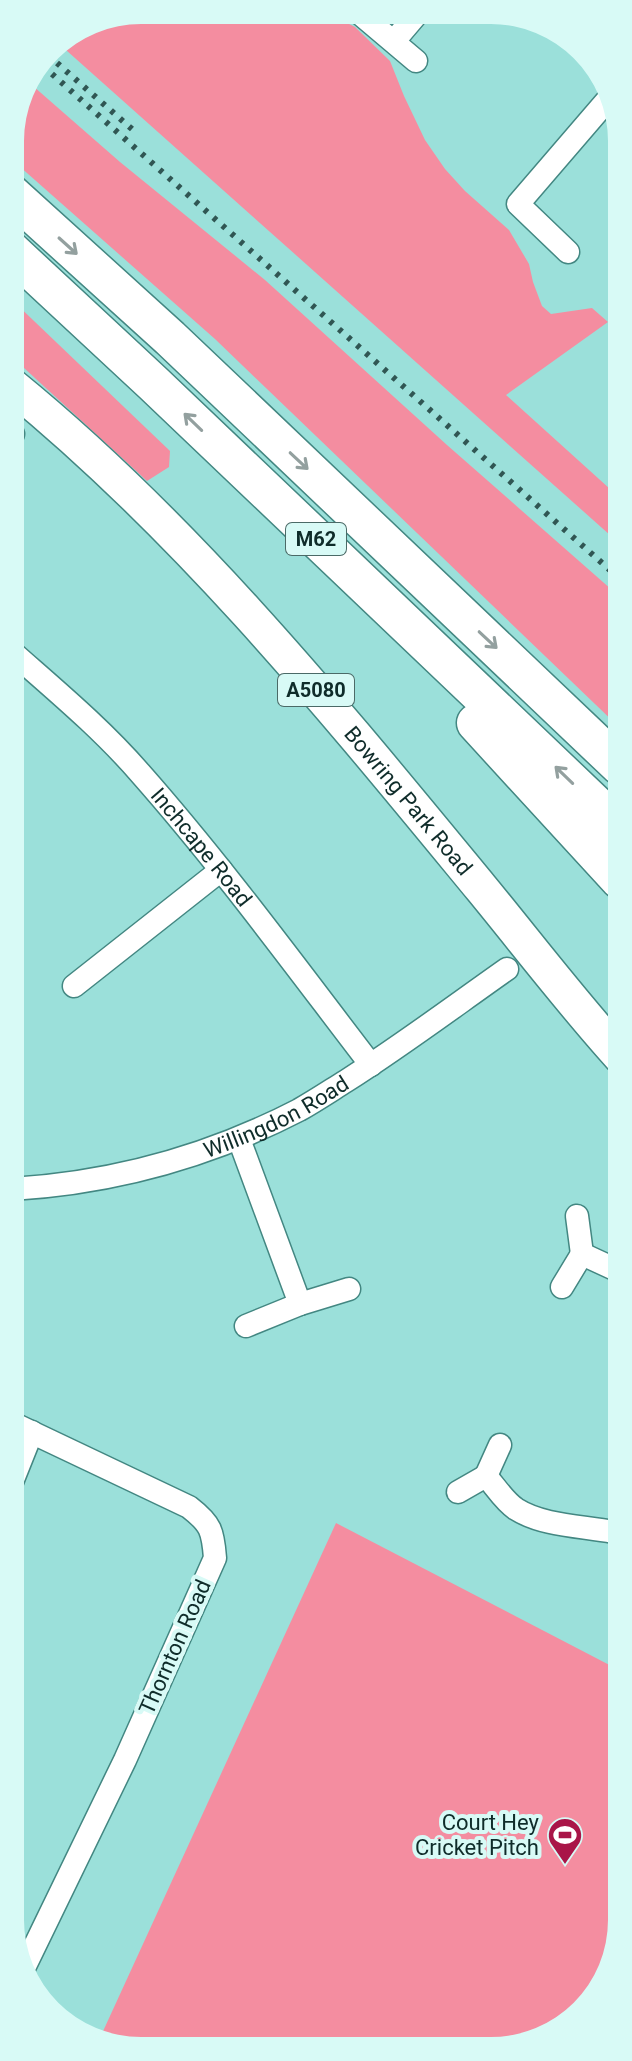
<svg xmlns="http://www.w3.org/2000/svg" width="632" height="2061" viewBox="0 0 632 2061" font-family="Roboto,sans-serif">
	<style>
		.green { fill: #f48da0 }
		.lines { fill: none; stroke-linecap: round; stroke-linejoin: round }
		.street-casing { stroke: #438782; stroke-width: 25 }
		.primary-casing { stroke: #438782; stroke-width: 37 }
		.highway-casing { stroke: #438782; stroke-width: 41 }
		.street { stroke: #fff; stroke-width: 22 }
		.primary { stroke: #fff; stroke-width: 34 }
		.highway { stroke: #fff; stroke-width: 38 }
		.rail { stroke: #305653; stroke-width: 6; stroke-dasharray: 4 8; stroke-linecap: butt }
		.oneway { stroke: #93a09f }
		.labels { text-anchor: middle; dominant-baseline: central; stroke-width: 8; stroke-linejoin: round; paint-order: stroke }
		.shield { fill: #d8faf6; stroke: #4b6a67; stroke-width: 2 }
		.shield-label { font-size: 20px; font-weight: bold; fill: #0f2c2a }
		.street-label { font-size: 22px; fill: #0f2c2a; stroke: #d8faf6 }
		.poi-label { font-size: 22px; fill: #0f2c2a; stroke: #d8faf6; text-anchor: end }
	</style>
	<rect width="100%" height="100%" fill="#9be0da"/>
	<g class="green">
		<polygon points="141,10 324,11 355,27 390,61 404,96 425,140 445,169 465,191 509,230 529,264 533,282 542,306 551,314 592,308 608,322 506,395 620,498 620,544 57,42"/>
		<polygon points="33,86 120,162 265,280 447,445 620,597 620,728 215,339 10,158 10,132"/>
		<polygon points="11,299 170,451 169,467 147,481 11,356"/>
		<polygon points="336,1523 621,1671 622,1928 589,2007 516,2049 115,2048 99,2040"/>
	</g>
	<g class="lines">
		<g class="street-casing">
			<g id="street">
				<polyline points="358,12 416,61"/>
				<polyline points="394,41 417,14"/>
				<polyline points="568,252 518,204 610,97"/>
				<polyline points="11,434 13,434"/>
				<path id="s1" d="M11 651C55 690 101 728 140 773 222 866 295 966 371 1065"/>
				<polyline points="74,986 221,870"/>
				<polyline points="239,1139 300,1304"/>
				<path id="s2" d="M12 1189C112 1183 210 1156 299 1110 315 1101 330 1091 346 1081 401 1046 453 1007 507 969"/>
				<polyline points="577,1216 582,1254"/>
				<polyline points="582,1254 621,1272"/>
				<polyline points="562,1287 582,1254"/>
				<polyline points="246,1326 300,1304 349,1289"/>
				<path d="M12 1423 189 1507C211 1524 213 1531 215 1558L125 1760 24 1968"/>
				<path d="M486 1476C495 1486 504 1501 516 1509 543 1526 582 1526 613 1532L621 1536"/>
				<polyline points="486,1476 500,1445"/>
				<polyline points="12,1482 32,1432"/>
				<polyline points="458,1492 486,1476"/>
			</g>
		</g>
		<g class="primary-casing">
			<g id="primary">
				<path id="s3" d="M11 385C189 530 336 712 482 889 528 945 572 1003 621 1057"/>
			</g>
		</g>
		<g class="highway-casing">
			<g id="highway">
				<polyline points="10,193 170,338 620,766"/>
				<polyline points="10,250 153,383 620,828"/>
				<polyline points="476,723 620,880"/>
			</g>
		</g>
		<use href="#street" class="street"/>
		<use href="#primary" class="primary"/>
		<use href="#highway" class="highway"/>
		<g class="rail">
			<polyline points="48,55 133,130"/>
			<polyline points="43,66 620,579"/>
		</g>
	</g>
	<defs><path id="oneway-shaft" d="M-6 0H5M1.5-3L5.5 0L1.5 3" fill="none" stroke-width="1.6" stroke-linecap="round" stroke-linejoin="round" transform="scale(2)"/></defs>
	<g class="oneway">
		<use href="#oneway-shaft" transform="translate(68 246) rotate(42)"/>
		<use href="#oneway-shaft" transform="translate(193 422) rotate(-136)"/>
		<use href="#oneway-shaft" transform="translate(299 461) rotate(43)"/>
		<use href="#oneway-shaft" transform="translate(488 640) rotate(43)"/>
		<use href="#oneway-shaft" transform="translate(564 775) rotate(-136)"/>
	</g>
	<defs>
		<g id="stadium-pin" transform="scale(1.8)"><path d="M0 17L-7.5 6A9.5 9.5 0 1 1 7.5 6Z" fill="#a91548" stroke="#d8faf6"/><path d="M0-5a6.5 5 0 1 0 0 10a6.5 5 0 1 0 0-10ZM-3.5-1.8h7v3.6h-7Z" fill="#fff"/></g>
	</defs>
	<g fill-rule="evenodd">
		<use href="#stadium-pin" x="565" y="1835"/>
	</g>
	<g class="labels">
		<g class="shield">
			<rect x="286" y="523" width="60" height="32" rx="6"/>
			<rect x="278" y="674" width="76" height="32" rx="6"/>
		</g>
		<g class="shield-label">
			<text x="316" y="539">M62</text>
			<text x="316" y="690">A5080</text>
		</g>
		<g class="street-label">
			<text stroke="none"><textPath href="#s3" startOffset="576">Bowring Park Road</textPath></text>
			<text stroke="none"><textPath href="#s1" startOffset="274">Inchcape Road</textPath></text>
			<text stroke="none"><textPath href="#s2" startOffset="276">Willingdon Road</textPath></text>
			<text transform="translate(175 1647) rotate(-66)">Thornton Road</text>
		</g>
		<g class="poi-label">
			<text x="539" y="1822">Court Hey<tspan x="539" dy="25">Cricket Pitch</tspan></text>
		</g>
	</g>
	<path d="M0 0H632V2061H0ZM141 24H491A117 117 0 0 1 608 141V1920A117 117 0 0 1 491 2037H141A117 117 0 0 1 24 1920V141A117 117 0 0 1 141 24Z" fill="#d8faf6" fill-rule="evenodd"/>
</svg>
